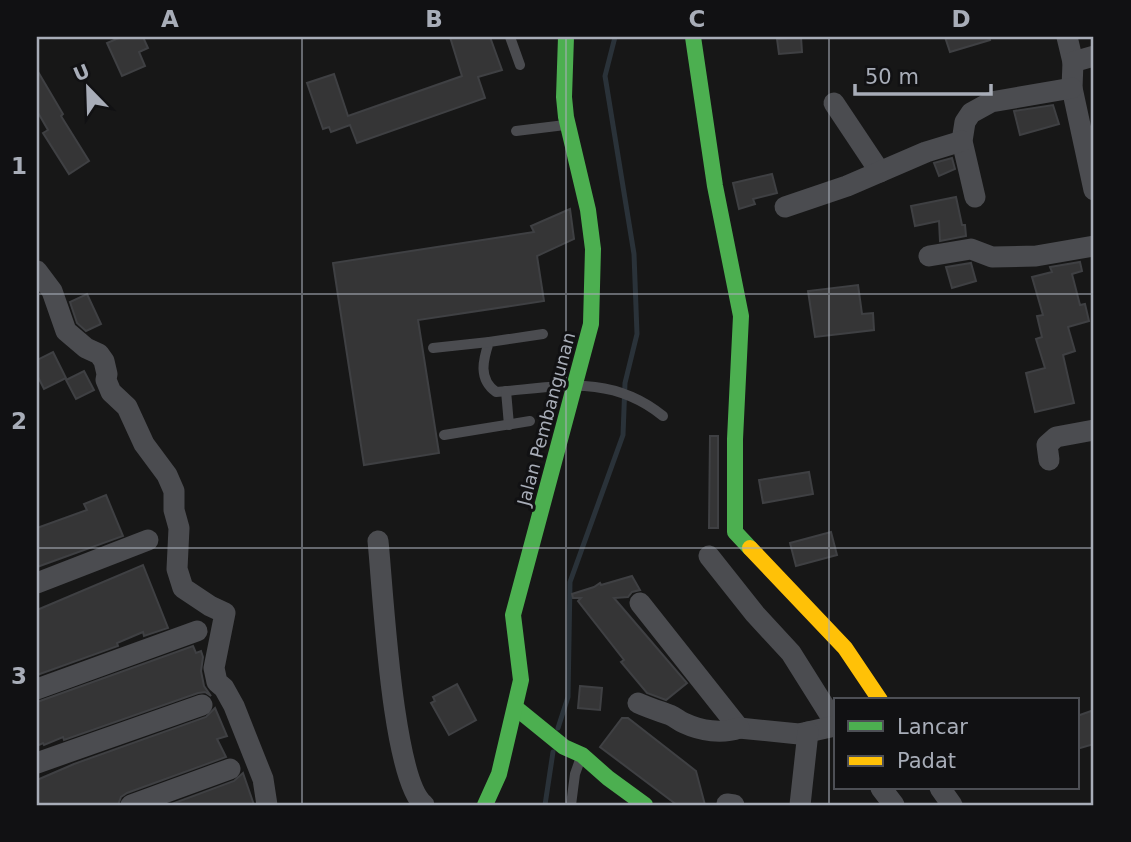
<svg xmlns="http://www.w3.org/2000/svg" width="1131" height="842" viewBox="0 0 1131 842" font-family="'DejaVu Sans',sans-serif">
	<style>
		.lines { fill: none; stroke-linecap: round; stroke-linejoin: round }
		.stream { stroke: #2a3239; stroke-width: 5 }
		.building { fill: #353536; stroke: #3f4043; stroke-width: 2 }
		.lane { stroke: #4b4c50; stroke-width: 10 }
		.street { stroke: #4b4c50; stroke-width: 21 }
		.fast { stroke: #4caf50; stroke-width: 16 }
		.slow { stroke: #ffc107; stroke-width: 16 }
		.grid { fill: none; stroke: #a8adb8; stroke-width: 2; stroke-opacity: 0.55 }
		.labels { text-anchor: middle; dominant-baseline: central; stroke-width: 6; stroke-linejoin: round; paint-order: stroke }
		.street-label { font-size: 18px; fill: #a8adb8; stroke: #111113 }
		.neatline { fill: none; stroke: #a8adb8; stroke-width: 2.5 }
		.grid-label { font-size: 23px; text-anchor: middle; font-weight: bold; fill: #a8adb8 }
	</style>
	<rect width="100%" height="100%" fill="#171717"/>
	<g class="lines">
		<g class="stream">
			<polyline points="558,728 568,697 570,582 623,435 625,383 637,334 634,254 605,76 615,37"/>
			<polyline points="545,805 553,752"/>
		</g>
	</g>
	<g class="building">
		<polygon points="121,37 143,37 148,48 139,52 145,66 122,76 107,43"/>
		<polygon points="450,37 490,37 502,70 478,77 485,98 357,143 350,125 331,132 329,127 323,129 307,83 334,74 348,116 462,76"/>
		<polygon points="801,37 802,52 779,54 777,39"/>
		<polygon points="945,37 989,37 990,40 950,52"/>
		<polygon points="37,70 63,114 61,116 89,161 69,174 43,133 48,130 37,111"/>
		<polygon points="1053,105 1059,124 1020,135 1014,111"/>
		<polygon points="952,158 955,169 939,176 934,163"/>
		<polygon points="772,174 777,193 753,199 755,204 739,209 733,183"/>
		<polygon points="956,197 962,225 965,225 966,236 940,241 939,221 915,226 911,206"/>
		<polygon points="570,209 574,239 537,256 544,301 418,320 439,453 364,465 333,263 534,232 531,226"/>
		<polygon points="1080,262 1082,271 1072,274 1080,305 1085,304 1089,321 1068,327 1075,351 1063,355 1074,403 1035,412 1026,373 1045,368 1036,339 1042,337 1037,316 1043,315 1032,277 1052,272 1050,267"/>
		<polygon points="971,263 976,281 952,288 946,267"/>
		<polygon points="858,285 862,314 873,313 874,330 815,337 808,291"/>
		<polygon points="87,294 101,324 86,331 77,323 70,302"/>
		<polygon points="53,352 66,378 44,389 37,375 37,360"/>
		<polygon points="84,371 94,390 76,399 66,380"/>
		<polygon points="710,436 718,436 718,528 709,528"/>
		<polygon points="809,472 813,494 763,503 759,480"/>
		<polygon points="106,495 123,536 37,567 37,528 87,510 84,504"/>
		<polygon points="831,532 837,555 796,566 790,543"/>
		<polygon points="143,565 168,628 144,636 143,632 117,643 118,646 37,675 37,610"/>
		<polygon points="632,576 640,590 632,592 628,597 614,598 687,683 666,700 647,693 621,662 624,660 578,601 581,598 573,598 572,594 594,587 600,583 601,585"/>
		<polygon points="193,646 196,653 201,651 203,657 201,671 204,686 211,696 205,692 198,693 64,740 63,737 44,745 43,743 37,746 37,702"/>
		<polygon points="457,684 476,720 449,735 431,703 435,701 433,697"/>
		<polygon points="580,686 602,688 600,710 578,708"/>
		<polygon points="215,708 227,736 217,739 226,757 127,793 121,797 118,805 37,805 37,780 74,764 206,717"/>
		<polygon points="1094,710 1094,744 1077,749 1077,716"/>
		<polygon points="622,718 628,718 696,771 705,805 677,805 600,747"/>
		<polygon points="243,773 254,805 169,805 234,781"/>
	</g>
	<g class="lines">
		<g class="lane">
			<polyline points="510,37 520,65"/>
			<polyline points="516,131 565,125"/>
			<path d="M543 334 489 342C483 360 478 379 496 392 558 387 610 373 663 416"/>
			<polyline points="433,348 489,342"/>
			<polyline points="506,391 509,425"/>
			<polyline points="444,435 530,421"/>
			<polyline points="571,805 575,774 581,757"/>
		</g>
		<g class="street">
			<polyline points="1067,37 1073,62"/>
			<polyline points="1094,56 1073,62 1072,88 1094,190"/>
			<polyline points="834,103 880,172"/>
			<polyline points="975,197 962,141 965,122 971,113 991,102 1072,88"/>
			<polyline points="785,207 847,186 926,152 962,141"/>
			<polyline points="929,256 971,249 992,257 1036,256 1094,246"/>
			<polyline points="37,271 52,291 66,331 86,348 99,354 104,361 107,374 106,380 111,392 127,407 144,444 167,475 174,491 174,510 179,528 177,569 183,588 210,606 225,613 214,668 217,682 224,688 234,706 263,779 267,805"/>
			<polyline points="1049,460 1047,445 1056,437 1094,430"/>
			<path d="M378 541C383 589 392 779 424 805"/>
			<polyline points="709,556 755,614 791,653 835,723"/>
			<polyline points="37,583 148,540"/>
			<polyline points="640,603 739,728 799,734 835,726"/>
			<polyline points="37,689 197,631"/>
			<path d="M638 703C649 708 659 711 670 715 675 717 679 721 684 723 701 731 722 734 739 728"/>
			<polyline points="37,763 202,705"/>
			<polyline points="881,788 894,805"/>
			<polyline points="940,788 952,805"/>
			<polyline points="727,804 734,805"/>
			<polyline points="131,805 230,769"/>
			<polyline points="800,805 808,732"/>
		</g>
		<g class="fast">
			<polyline points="693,37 715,186 741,316 735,439 735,532 750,548"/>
			<polyline points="516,708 564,747 582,755 608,778 645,805"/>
			<polyline points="485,805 499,774 521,680 513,615 591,324 593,249 588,210 566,117 564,97 566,37"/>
		</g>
		<polyline class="slow" points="750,548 845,648 880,700"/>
	</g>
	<path class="grid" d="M302 37V805M566 37V805M829 37V805M37 294H1094M37 548H1094"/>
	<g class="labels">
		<g class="street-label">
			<text transform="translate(546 419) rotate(-75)">Jalan Pembangunan</text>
		</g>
	</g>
	<rect width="1131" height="842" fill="none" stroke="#111113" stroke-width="77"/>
	<rect x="834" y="698" width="245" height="91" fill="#111113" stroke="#4d4f55" stroke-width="2"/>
	<rect x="848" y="721" width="35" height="10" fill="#4caf50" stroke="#4d4f55" stroke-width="2"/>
	<text x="897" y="734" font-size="21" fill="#a8adb8">Lancar</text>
	<rect x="848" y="756" width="35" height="10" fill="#ffc107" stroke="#4d4f55" stroke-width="2"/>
	<text x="897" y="768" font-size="21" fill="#a8adb8">Padat</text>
	<g transform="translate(88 88) rotate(337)" stroke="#111113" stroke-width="5" paint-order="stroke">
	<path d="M0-5L12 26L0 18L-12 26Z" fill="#a8adb8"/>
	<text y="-10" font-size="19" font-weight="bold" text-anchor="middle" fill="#a8adb8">U</text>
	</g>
	<path d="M855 84v10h136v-10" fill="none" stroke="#a8adb8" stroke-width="3.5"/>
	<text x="865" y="84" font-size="21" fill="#a8adb8" stroke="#111113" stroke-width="5" paint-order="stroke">50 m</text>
	<rect x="38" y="38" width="1054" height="766" class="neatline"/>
	<g class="grid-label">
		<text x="170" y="27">A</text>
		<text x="434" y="27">B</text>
		<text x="697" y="27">C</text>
		<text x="961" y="27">D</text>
		<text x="19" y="174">1</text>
		<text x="19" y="429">2</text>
		<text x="19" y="684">3</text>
	</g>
</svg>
